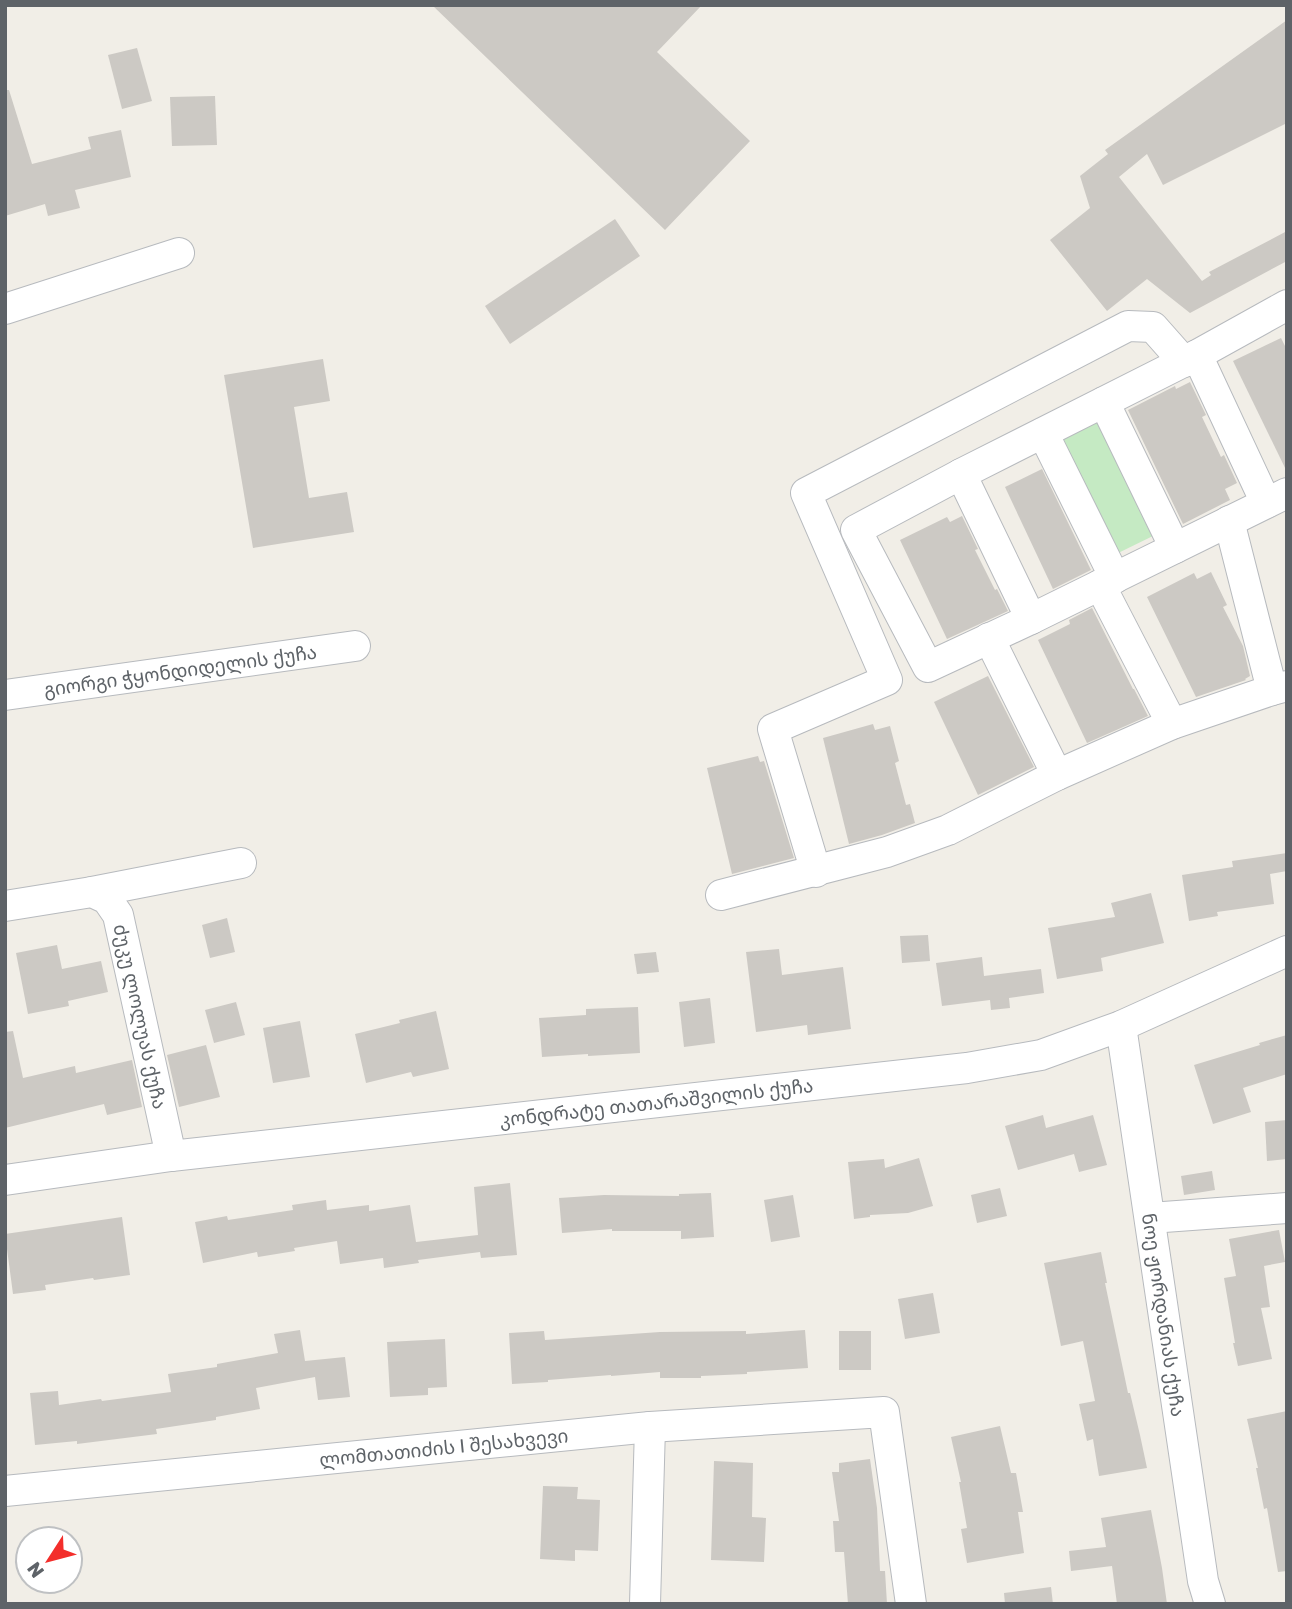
<svg xmlns="http://www.w3.org/2000/svg" width="1292" height="1609" viewBox="0 0 1292 1609" font-family="Rubik,'Noto Sans Georgian',sans-serif">
	<style>
		.green { fill: #c5eac3 }
		.building { fill: #ccc9c4 }
		.lines { fill: none; stroke-linecap: round; stroke-linejoin: round }
		.minor-casing { stroke: #b7babe; stroke-width: 32 }
		.minor { stroke: #fff; stroke-width: 30 }
		.labels { text-anchor: middle; dominant-baseline: central; stroke-width: 7; stroke-linejoin: round; paint-order: stroke }
		.street-label { font-size: 19px; fill: #5e6368; stroke: #fff }
	</style>
	<rect width="100%" height="100%" fill="#f1eee7"/>
	<polygon class="green" points="1102,420 1157,534 1110,557 1054,444"/>
	<g class="building">
		<polygon points="432,5 702,5 657,52 750,141 665,230"/>
		<polygon points="1287,20 1287,123 1163,185 1147,154 1119,177 1202,281 1211,275 1209,272 1287,231 1287,261 1190,313 1147,279 1107,311 1050,240 1090,208 1080,176 1108,154 1105,150"/>
		<polygon points="137,48 152,101 122,109 108,55"/>
		<polygon points="5,90 9,90 32,164 91,149 88,137 121,130 131,177 75,190 80,208 48,216 45,204 5,216"/>
		<polygon points="215,96 217,145 172,146 170,97"/>
		<polygon points="615,219 640,256 510,344 485,306"/>
		<polygon points="1281,338 1287,350 1287,472 1233,361"/>
		<polygon points="323,359 330,401 294,407 309,498 347,492 354,532 253,548 224,375"/>
		<polygon points="1190,382 1206,415 1202,417 1221,457 1224,455 1237,483 1225,489 1230,500 1183,524 1128,410 1175,386 1176,389"/>
		<polygon points="1042,469 1091,570 1053,589 1005,487"/>
		<polygon points="962,516 978,549 975,550 995,590 997,589 1008,611 947,639 900,540 947,517 950,522"/>
		<polygon points="1211,572 1227,605 1223,607 1243,646 1250,676 1245,679 1246,680 1196,697 1147,597 1194,573 1197,579"/>
		<polygon points="1092,608 1133,689 1134,689 1148,716 1087,743 1038,640 1070,624 1069,620"/>
		<polygon points="988,676 1034,767 978,795 934,702"/>
		<polygon points="873,724 875,730 890,726 899,761 895,763 906,805 910,804 915,823 882,835 849,844 823,738"/>
		<polygon points="758,756 760,762 764,761 794,858 732,874 707,768"/>
		<polygon points="1287,853 1287,871 1270,874 1274,904 1217,912 1218,916 1189,921 1182,875 1233,867 1232,861"/>
		<polygon points="1151,893 1164,943 1101,958 1103,971 1057,979 1048,928 1115,917 1111,903"/>
		<polygon points="227,918 235,952 210,958 202,925"/>
		<polygon points="928,935 930,961 902,963 900,936"/>
		<polygon points="57,945 62,969 101,961 108,992 68,1001 69,1006 28,1014 16,953"/>
		<polygon points="779,949 782,975 843,967 851,1029 808,1035 807,1025 756,1032 746,952"/>
		<polygon points="656,952 659,972 637,974 634,954"/>
		<polygon points="982,957 984,976 1041,969 1044,993 1009,998 1010,1008 991,1010 990,1000 942,1006 936,963"/>
		<polygon points="710,998 715,1043 684,1047 679,1002"/>
		<polygon points="236,1002 245,1035 214,1043 205,1010"/>
		<polygon points="638,1007 640,1053 588,1056 588,1054 542,1057 539,1018 586,1015 586,1009"/>
		<polygon points="436,1011 449,1069 413,1077 411,1072 366,1083 355,1034 400,1023 399,1020"/>
		<polygon points="300,1021 310,1077 273,1083 263,1028"/>
		<polygon points="13,1031 23,1078 75,1066 76,1073 132,1060 142,1107 107,1115 104,1104 5,1128 5,1032"/>
		<polygon points="1287,1035 1287,1074 1243,1088 1251,1112 1213,1124 1194,1065 1260,1045 1259,1043"/>
		<polygon points="206,1045 220,1097 179,1107 167,1055"/>
		<polygon points="1043,1115 1046,1128 1093,1115 1107,1165 1079,1172 1074,1154 1018,1170 1005,1126"/>
		<polygon points="1287,1120 1287,1159 1267,1161 1265,1122"/>
		<polygon points="919,1158 933,1206 908,1213 870,1215 870,1217 854,1219 848,1162 884,1159 885,1168"/>
		<polygon points="1212,1171 1215,1190 1184,1195 1181,1176"/>
		<polygon points="510,1183 517,1255 481,1258 480,1252 418,1260 419,1263 384,1268 383,1258 340,1264 337,1241 294,1248 295,1251 258,1257 257,1252 203,1263 195,1222 227,1216 228,1220 293,1210 292,1205 326,1200 327,1210 369,1205 369,1211 410,1205 416,1242 478,1235 474,1187"/>
		<polygon points="1000,1188 1007,1216 977,1223 971,1195"/>
		<polygon points="711,1193 714,1237 681,1239 681,1231 612,1231 612,1229 562,1233 559,1198 604,1195 679,1196 679,1194"/>
		<polygon points="793,1195 800,1237 771,1242 764,1200"/>
		<polygon points="122,1217 130,1275 94,1280 93,1278 45,1285 46,1290 13,1294 5,1234"/>
		<polygon points="1279,1230 1285,1262 1264,1266 1270,1307 1261,1308 1272,1359 1238,1366 1233,1343 1235,1343 1224,1278 1236,1276 1229,1239"/>
		<polygon points="1101,1252 1107,1283 1105,1283 1128,1393 1130,1393 1140,1435 1147,1468 1099,1476 1093,1439 1087,1441 1079,1404 1095,1401 1083,1341 1061,1346 1044,1263"/>
		<polygon points="933,1293 940,1333 905,1339 898,1299"/>
		<polygon points="300,1330 305,1361 345,1357 350,1397 318,1400 315,1377 256,1388 260,1409 216,1417 216,1420 156,1429 157,1434 77,1444 77,1441 35,1445 30,1393 58,1391 59,1405 101,1399 102,1401 171,1392 168,1374 217,1367 217,1364 278,1353 274,1334"/>
		<polygon points="805,1330 808,1368 747,1372 747,1374 701,1376 701,1378 660,1378 660,1372 611,1376 611,1375 548,1380 548,1382 512,1384 509,1333 544,1331 545,1340 660,1332 746,1331 746,1334"/>
		<rect x="839" y="1331" width="32" height="39"/>
		<polygon points="445,1339 447,1387 428,1388 428,1395 390,1397 387,1342"/>
		<polygon points="1287,1411 1287,1571 1278,1572 1267,1508 1264,1509 1256,1468 1258,1468 1247,1419"/>
		<polygon points="1000,1426 1011,1473 1016,1473 1023,1512 1018,1512 1024,1553 967,1563 961,1529 967,1528 959,1482 961,1482 951,1437"/>
		<polygon points="870,1459 877,1508 880,1571 885,1571 887,1604 848,1604 844,1552 835,1552 833,1521 839,1521 832,1472 839,1472 839,1463"/>
		<polygon points="714,1461 753,1463 752,1517 766,1518 764,1562 711,1560"/>
		<polygon points="543,1486 578,1487 577,1499 600,1500 598,1551 575,1550 575,1561 540,1559"/>
		<polygon points="1151,1510 1162,1568 1167,1604 1117,1604 1112,1566 1071,1571 1069,1551 1106,1547 1101,1518"/>
		<polygon points="1051,1587 1053,1604 1005,1604 1004,1593"/>
	</g>
	<g class="lines">
		<g class="minor-casing">
			<g id="minor">
				<polyline points="1287,305 1197,355 961,474 1031,619 1287,493"/>
				<polyline points="5,309 179,253"/>
				<polyline points="1197,355 1266,503"/>
				<polyline points="1104,402 1175,548"/>
				<polyline points="1043,433 1115,578"/>
				<polyline points="961,474 856,530 928,667 1031,619"/>
				<polyline points="1229,521 1272,690"/>
				<polyline points="1100,585 1172,724"/>
				<polyline points="989,638 1057,775"/>
				<path id="s1" d="M5 695 355 646"/>
				<polyline points="816,872 773,729 887,680 806,493 1128,326 1153,327 1184,362"/>
				<polyline points="92,892 241,863"/>
				<polyline points="721,895 887,852 948,830 1057,775 1172,724 1272,690 1287,686"/>
				<path id="s2" d="M5 906 92 892 107 899 118 915 171 1156"/>
				<path id="s3" d="M1121 1026 1203 1581 1210 1604"/>
				<path id="s4" d="M5 1180 171 1156 967 1068 1041 1055 1121 1026 1287 951"/>
				<polyline points="1150,1218 1287,1208"/>
				<path id="s5" d="M5 1491 650 1427 884 1412 911 1604"/>
				<polyline points="645,1604 650,1427"/>
			</g>
		</g>
		<use href="#minor" class="minor"/>
	</g>
	<g class="labels">
		<g class="street-label">
			<text stroke="none"><textPath href="#s1" startOffset="177">გიორგი ჭყონდიდელის ქუჩა</textPath></text>
			<text stroke="none"><textPath href="#s2" startOffset="228">ძუკუ ლოლუას ქუჩა</textPath></text>
			<text stroke="none"><textPath href="#s4" startOffset="656">კონდრატე თათარაშვილის ქუჩა</textPath></text>
			<text stroke="none"><textPath href="#s3" startOffset="292">ნოე ჟორდანიას ქუჩა</textPath></text>
			<text stroke="none"><textPath href="#s5" startOffset="441">ლომთათიძის I შესახვევი</textPath></text>
		</g>
	</g>
	<rect width="1292" height="1609" fill="none" stroke="#5e6368" stroke-width="14"/>
	<g transform="translate(49 1560) rotate(234)"><circle r="33" fill="#ffffff" stroke="#bfc1c3" stroke-width="2"/>
	<path d="M0-5L12 26L0 18L-12 26Z" fill="#f32e2b"/>
	<text y="-10" font-size="19" font-weight="bold" text-anchor="middle" fill="#5e6368">N</text>
	</g>
</svg>
